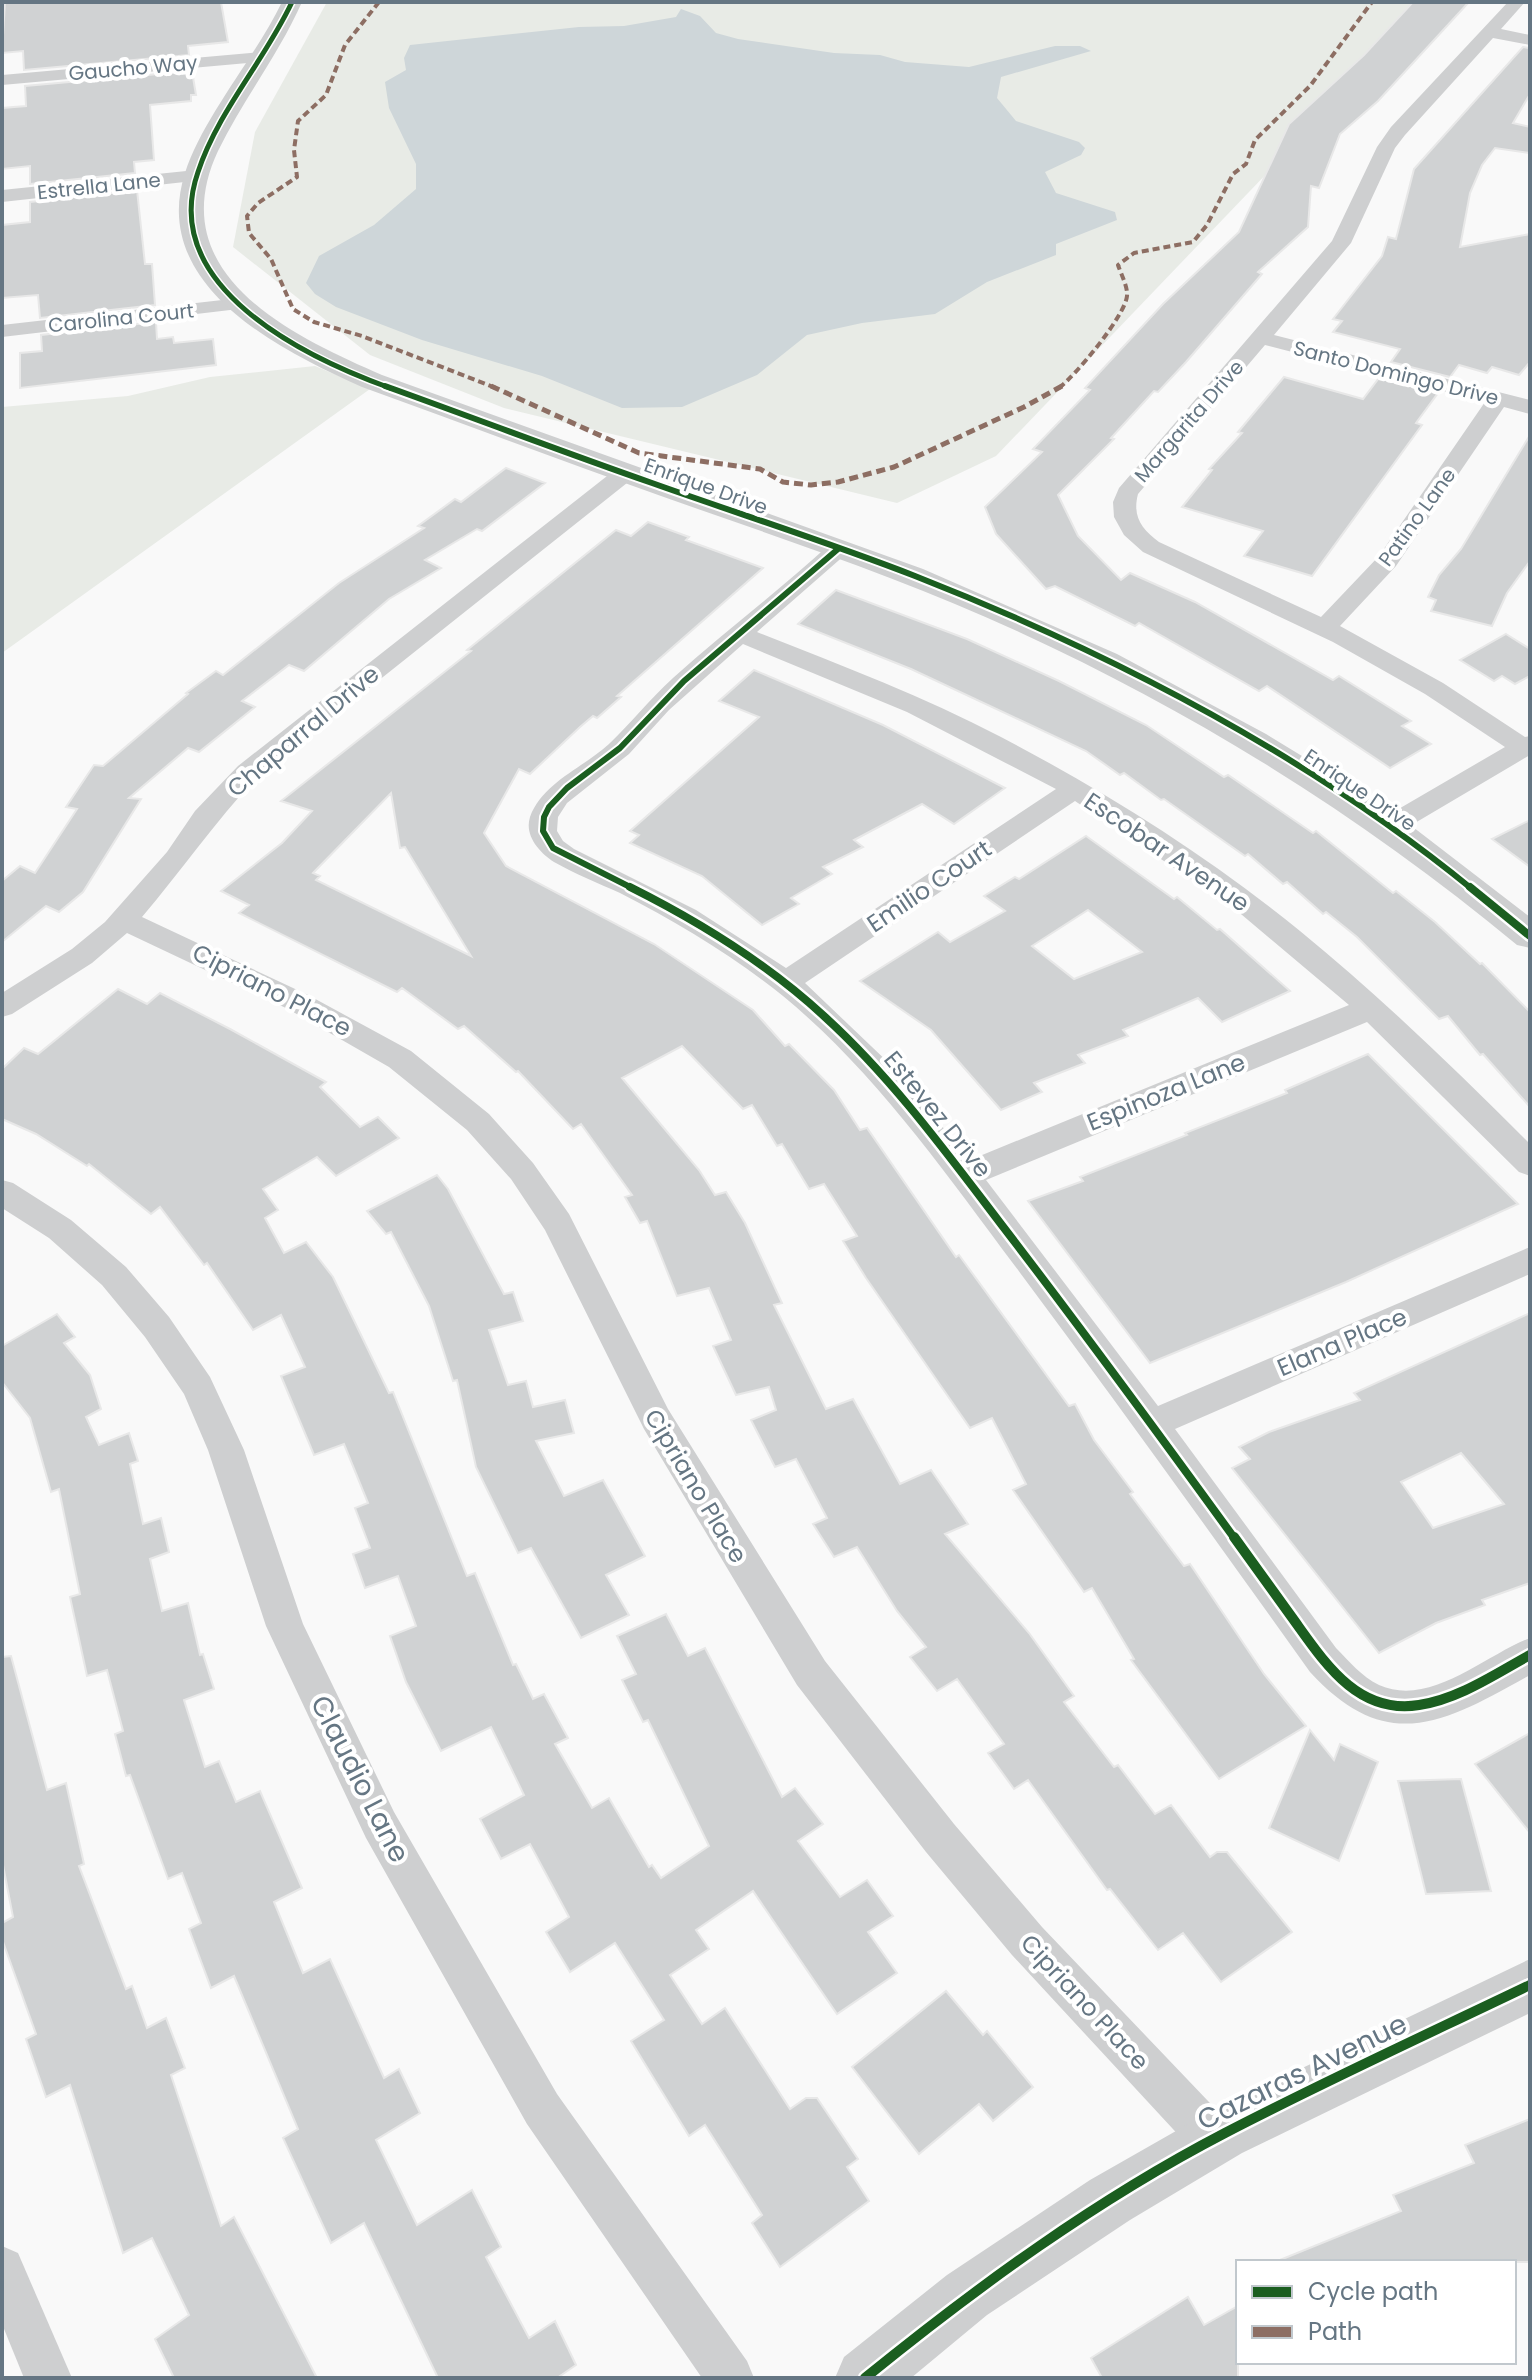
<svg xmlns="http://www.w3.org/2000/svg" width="1532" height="2380" viewBox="0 0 1532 2380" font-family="Poppins,sans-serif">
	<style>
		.green { fill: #e8ebe6 }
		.water { fill: #ced6d9 }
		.building { fill: #d0d2d3; stroke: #e8e8e8; stroke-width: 2; fill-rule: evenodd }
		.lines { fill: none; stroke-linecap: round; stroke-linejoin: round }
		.minor { fill: #cecfd0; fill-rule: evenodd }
		.tertiary { fill: #cecfd0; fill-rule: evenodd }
		.quiet-far1 { stroke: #8d6e63; stroke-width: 4; stroke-dasharray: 7 4; stroke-linecap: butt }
		.quiet { stroke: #8d6e63; stroke-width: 5; stroke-dasharray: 9 5; stroke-linecap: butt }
		.cycleway-far3-casing { stroke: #fff; stroke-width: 8 }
		.cycleway-far2-casing { stroke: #fff; stroke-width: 10 }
		.cycleway-far1-casing { stroke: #fff; stroke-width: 13 }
		.cycleway-casing { stroke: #fff; stroke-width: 15 }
		.cycleway-far3 { stroke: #1b5e20; stroke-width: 5 }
		.cycleway-far2 { stroke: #1b5e20; stroke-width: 6 }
		.cycleway-far1 { stroke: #1b5e20; stroke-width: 8 }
		.cycleway { stroke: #1b5e20; stroke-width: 10 }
		.labels { text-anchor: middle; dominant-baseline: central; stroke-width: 8; stroke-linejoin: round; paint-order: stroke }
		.far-street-label { font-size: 20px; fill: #657683; stroke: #fff }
		.street-label { font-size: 24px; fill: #657683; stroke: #fff }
		.near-street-label { font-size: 28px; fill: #657683; stroke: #fff }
	</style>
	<rect width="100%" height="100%" fill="#f9f9f9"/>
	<g class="green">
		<polygon points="327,2 1431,2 996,456 897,503 504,408 370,355 233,247 255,132"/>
		<polygon points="315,366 370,389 2,653 2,407 128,396 210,377"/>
	</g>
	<polygon class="water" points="681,9 700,16 716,33 738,39 834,53 880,55 905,62 969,67 1055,46 1080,46 1091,51 1001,77 997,98 1016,121 1079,142 1085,148 1081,155 1045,172 1056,193 1115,212 1117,220 1056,244 1056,255 987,282 935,314 862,323 807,335 757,375 682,407 622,408 542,376 422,340 336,307 315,294 306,283 319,256 374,225 416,189 416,164 389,108 385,82 406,70 404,58 410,45 579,27 624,26 676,17"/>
	<g class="building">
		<polygon points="5,2 221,2 228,42 188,46 189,55 24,70 23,51 2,53"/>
		<polygon points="1413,2 1469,2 1378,101 1340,134 1319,188 1311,186 1308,227 1258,272 1262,274 1186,362 1158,392 1154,391 1111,438 1114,439 1058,495 1078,536 1121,580 1130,573 1195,602 1333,680 1339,676 1411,721 1402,726 1431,744 1390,768 1267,686 1259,691 1139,623 1135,626 1055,586 1046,589 996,534 985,507 1042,452 1033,449 1090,390 1085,388 1163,304 1239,232 1289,124 1364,55"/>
		<polygon points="1523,47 1530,48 1530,94 1513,123 1530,127 1530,153 1495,148 1482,165 1470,193 1460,247 1530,234 1530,362 1519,375 1492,367 1487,373 1459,365 1450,377 1391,362 1400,349 1333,332 1342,321 1333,319 1382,256 1388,237 1396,239 1414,169"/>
		<polygon points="192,71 196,95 191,95 191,101 150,105 154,160 134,162 135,173 30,184 30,166 2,169 2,108 26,106 25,86"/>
		<polygon points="137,190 145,264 152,264 155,305 40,318 38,295 2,298 2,225 30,222 30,202"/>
		<polygon points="156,322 157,339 173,337 174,343 213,339 216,365 20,388 20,353 42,351 41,335"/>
		<polygon points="1284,377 1363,399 1379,378 1438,393 1416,423 1422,425 1312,576 1244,556 1263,531 1182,507 1212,470 1209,469 1242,433 1238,432"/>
		<polygon points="1530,435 1530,561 1507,593 1492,626 1431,611 1436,600 1428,597 1439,575 1461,549"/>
		<polygon points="506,468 545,483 482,531 477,529 425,560 441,568 389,599 304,671 289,665 242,701 255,707 199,752 188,748 129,798 141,799 83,892 59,912 46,906 2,942 2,881 20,866 35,873 77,809 66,807 94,765 103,766 188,694 186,693 216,671 223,675 339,583 424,528 418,526 455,499 461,502"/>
		<path d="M648 522 689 537 686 540 763 568 617 696 621 697 597 718 593 716 580 727 530 774 519 769 484 833 506 866 654 944 753 1010 785 1046 789 1044 834 1090 860 1130 867 1128 956 1257 959 1255 1069 1406 1075 1404 1094 1440 1133 1492 1130 1494 1184 1566 1190 1564 1264 1674 1306 1726 1219 1779 1131 1660 1134 1659 1092 1588 1084 1592 1013 1490 1026 1484 992 1418 970 1428 866 1278 843 1241 857 1236 824 1184 809 1189 782 1144 777 1146 752 1105 743 1109 682 1046 622 1078 699 1170 715 1195 726 1192 745 1223 782 1303 774 1305 826 1409 853 1399 900 1484 931 1470 968 1524 945 1534 1029 1633 1074 1696 1064 1702 1114 1767 1118 1765 1155 1814 1171 1805 1210 1857 1217 1852H1227L1292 1932 1221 1982 1183 1933 1158 1950 1110 1889 1107 1890 1028 1780 1014 1789 988 1753 1004 1744 957 1679 937 1691 910 1657 926 1647 897 1611 857 1547 834 1557 813 1524 827 1518 796 1459 775 1467 751 1420 776 1410 769 1387 736 1395 713 1346 731 1340 709 1288 677 1296 647 1221 640 1223 625 1197 632 1195 581 1124 573 1129 518 1071 516 1072 464 1026 458 1029 402 988 397 992 239 913 249 905 221 891 282 843 312 811 281 801 471 651 467 650 616 530 631 536ZM391 793 400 848 405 847 471 956 316 880 320 876 313 873Z"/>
		<polygon points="836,590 967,639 1059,681 1146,725 1224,777 1228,775 1313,833 1316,831 1393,893 1396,891 1435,922 1480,964 1482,963 1530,1012 1530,1107 1483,1054 1480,1055 1448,1016 1439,1019 1357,937 1326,912 1323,914 1287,882 1283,884 1248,854 1245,856 1164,799 1161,800 1124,773 1120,775 1086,751 911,669 798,624"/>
		<polygon points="1506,634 1530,649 1530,676 1515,684 1502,676 1494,681 1460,660"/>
		<polygon points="754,670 883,725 1005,788 954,824 922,804 854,840 863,847 823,867 832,874 791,898 799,904 762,925 702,876 630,843 639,835 630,831 759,717 719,701"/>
		<polygon points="1530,820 1530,867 1492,839"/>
		<path d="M1086 836 1174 899 1177 897 1217 930 1220 929 1290 991 1222 1022 1198 998 1123 1030 1128 1036 1078 1055 1085 1063 1034 1083 1042 1092 1001 1110 931 1030 860 981 938 932 950 942 1005 911 984 896 1015 877 1019 879ZM1088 910 1142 952 1074 979 1032 946Z"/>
		<polygon points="118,989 147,1004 160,993 230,1029 326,1082 320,1087 360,1127 378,1117 399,1138 336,1176 317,1157 263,1189 278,1210 265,1218 284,1253 306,1242 333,1277 389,1393 393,1392 467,1576 475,1573 513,1665 516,1664 533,1699 544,1694 568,1738 555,1744 592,1808 609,1798 649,1867 652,1865 661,1878 709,1846 648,1720 643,1722 622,1680 636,1674 617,1636 666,1614 688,1656 705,1648 782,1797 795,1788 823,1824 798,1841 840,1897 867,1880 893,1916 868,1932 897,1973 837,2014 753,1891 696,1930 709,1949 670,1975 702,2024 725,2008 790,2109 806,2098 817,2098 858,2159 847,2167 869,2201 780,2267 752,2223 762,2215 705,2125 689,2136 631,2041 664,2020 615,1943 570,1972 546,1932 569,1917 530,1844 501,1859 480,1819 524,1795 491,1727 441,1751 406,1682 390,1636 416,1626 398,1576 365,1588 353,1554 370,1548 355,1508 368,1503 344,1444 314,1455 281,1376 305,1367 281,1315 253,1330 207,1263 204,1265 160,1207 151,1214 89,1164 87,1166 36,1134 2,1119 2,1069 24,1048 38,1054"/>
		<polygon points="1368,1054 1518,1204 1346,1282 1150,1363 1028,1201 1083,1181 1080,1177 1187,1135 1185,1133 1287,1093 1285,1090"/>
		<polygon points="437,1175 448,1189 504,1294 513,1292 523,1321 489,1330 508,1385 526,1381 533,1407 565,1400 574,1433 536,1441 564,1496 603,1480 645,1556 606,1575 629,1615 581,1638 531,1548 518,1553 476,1467 457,1380 453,1381 429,1306 391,1232 386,1234 367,1211"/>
		<path d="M1530 1313V1583L1482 1600 1485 1605 1436 1623 1379 1653 1232 1468 1250 1459 1239 1447 1269 1432 1360 1400 1354 1393ZM1461 1453 1504 1504 1433 1528 1401 1482Z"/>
		<polygon points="57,1314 75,1337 64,1343 90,1375 101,1409 86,1417 99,1445 129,1433 138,1461 130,1464 143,1524 161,1518 169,1552 150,1559 162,1611 188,1603 200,1655 203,1654 214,1689 184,1700 205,1767 219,1761 236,1802 260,1791 302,1888 274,1902 303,1973 330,1959 384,2078 399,2069 420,2113 376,2140 417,2225 472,2190 501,2247 486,2257 529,2338 555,2321 576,2365 557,2378 438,2378 364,2223 331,2243 283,2138 298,2129 234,1976 211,1988 189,1929 201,1923 182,1873 168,1879 130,1775 126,1776 115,1734 123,1731 107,1670 87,1676 70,1597 80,1594 59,1489 51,1492 30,1418 2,1382 2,1346"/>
		<polygon points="11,1656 47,1790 66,1783 84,1864 79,1866 126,1989 132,1986 147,2028 166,2018 185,2068 171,2075 221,2226 234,2217 317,2378 174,2378 155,2339 189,2315 152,2238 123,2253 70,2085 46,2097 26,2039 36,2034 2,1939 2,1923 13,1917 2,1860 2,1657"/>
		<polygon points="1310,1730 1334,1760 1340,1744 1378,1762 1339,1861 1269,1828"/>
		<polygon points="1530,1733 1530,1833 1475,1764"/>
		<polygon points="1461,1779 1491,1891 1426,1894 1398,1781"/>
		<polygon points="946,1991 983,2035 987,2031 1033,2087 993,2121 979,2104 919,2154 852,2067"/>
		<polygon points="1530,2119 1530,2262 1275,2262 1401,2211 1393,2195 1474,2163 1465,2145"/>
		<polygon points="1188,2297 1204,2325 1238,2306 1238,2378 1102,2378 1091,2358"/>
	</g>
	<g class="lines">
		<g class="minor">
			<path d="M1508 2H1525L1501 29 1530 35V45L1493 38 1405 135 1395 148 1351 243 1274 335 1530 400V414L1504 407 1396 566 1340 626 1443 683 1525 737 1530 736V755L1398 833 1388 836 1378 833 1374 827 1378 821 1505 747 1425 694 1333 642 1143 552 1124 535 1114 517 1113 502 1119 488 1332 241 1377 147 1391 127ZM1265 345 1485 402 1379 556 1321 617 1159 542C1142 529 1132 517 1138 494Z"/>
			<polygon points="263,52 272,57 269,61 2,85 2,75"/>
			<polygon points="196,170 203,172 205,176 203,180 2,202 2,190"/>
			<polygon points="240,298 250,304 247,308 2,337 2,325"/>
			<path d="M624 467 632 469 635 474 632 479 256 778C215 822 181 871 142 917L308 995 411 1051 489 1114 533 1163 569 1214 668 1409 825 1661 954 1824 1042 1927 1229 2123 1235 2139 1229 2155 1213 2161 1197 2155 1012 1955 926 1852 797 1685 644 1429 545 1230 511 1179 467 1130 389 1067 288 1009 127 933 92 963 12 1014 2 1017V993L72 949 105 922 167 852 195 811 238 766 616 469Z"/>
			<path d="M838 542 846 544 850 549 846 554 757 632C840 665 923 696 1001 737 1106 792 1208 856 1300 931 1381 997 1456 1070 1530 1144V1176L1519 1172 1367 1022 986 1180 1158 1406 1530 1247V1274L1175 1429 1336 1648C1350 1662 1361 1676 1379 1685 1430 1708 1485 1655 1530 1638V1675C1444 1723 1387 1756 1310 1672 1213 1536 1115 1400 1015 1266 944 1171 875 1072 783 996 733 956 677 922 620 893 598 883 575 874 554 862 540 853 524 836 530 817 543 782 583 768 609 744 631 723 650 699 673 678 724 632 779 591 830 544ZM743 644 907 712 1056 789 786 968 696 910 574 849 563 841 557 831 558 817 567 803 629 754 669 710ZM1075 801 1235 909 1349 1005 970 1160 893 1067 805 983Z"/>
			<polygon points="2,1180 13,1183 71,1220 126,1267 169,1317 210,1377 244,1450 303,1624 394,1812 557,2094 747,2361 754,2378 702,2378 527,2124 366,1838 266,1626 208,1450 184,1394 145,1337 102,1285 49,1238 2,1208"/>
			<polygon points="2,2246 18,2253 72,2378 24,2378 2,2324"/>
		</g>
		<g class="tertiary">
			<path d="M282 2H302C279 54 243 100 218 151 161 273 289 335 382 375L923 569 1117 654 1266 734 1338 778 1409 824 1530 917V948L1517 945C1364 818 1199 715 1019 632 903 578 782 539 661 496 561 461 462 423 362 387 279 350 149 285 185 173 203 117 255 58 282 2Z"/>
			<polygon points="1530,1959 1530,2013 1242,2153 1130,2220 987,2315 911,2378 835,2378 844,2357 947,2275 1090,2180 1204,2115"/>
		</g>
		<g class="quiet-far1">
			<polyline points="379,2 345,45 326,95 298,121 294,150 297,177 258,203 247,216 249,233 271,259 293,309 314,322 362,336 496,388"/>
			<path d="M1059 388C1076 375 1125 316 1127 296 1128 287 1121 274 1118 265L1134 253 1193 242 1207 225 1233 174 1246 164 1255 140 1310 86 1372 2"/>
		</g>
		<polyline class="quiet" points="491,386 639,453 760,469 783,482 811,485 838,482 894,467 1024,407 1062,386"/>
		<g class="cycleway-far3-casing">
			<path id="cycleway-far3" d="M292 2C265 60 218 111 198 172 158 286 304 357 390 388"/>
		</g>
		<g class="cycleway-far2-casing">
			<g id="cycleway-far2">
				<path d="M385 386C474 418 563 452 652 483 739 514 828 542 915 576 1111 653 1308 755 1472 889"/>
				<polyline points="634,889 553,848 543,831 544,817 549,807 567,788 620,748 684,681 838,549"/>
			</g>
		</g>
		<g class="cycleway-far1-casing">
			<g id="cycleway-far1">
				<path d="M630 887C700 922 767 963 825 1017 892 1078 946 1152 1001 1224 1081 1328 1158 1433 1235 1539"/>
				<polyline points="1470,887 1530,936"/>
			</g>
		</g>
		<g class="cycleway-casing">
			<g id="cycleway">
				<path d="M1234 1537C1253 1563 1272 1590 1291 1616 1323 1660 1356 1715 1419 1705 1459 1699 1495 1674 1530 1655"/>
				<path d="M865 2378C977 2287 1096 2200 1225 2133 1325 2081 1428 2034 1530 1985"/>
			</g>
		</g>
		<use href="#cycleway-far3" class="cycleway-far3"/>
		<use href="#cycleway-far2" class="cycleway-far2"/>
		<use href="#cycleway-far1" class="cycleway-far1"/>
		<use href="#cycleway" class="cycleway"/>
	</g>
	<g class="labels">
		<g class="far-street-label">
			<text transform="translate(133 68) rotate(-5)">Gaucho Way</text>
			<text transform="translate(99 186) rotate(-6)">Estrella Lane</text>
			<text transform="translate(121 318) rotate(-6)">Carolina Court</text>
			<text transform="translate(1396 373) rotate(14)">Santo Domingo Drive</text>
			<text transform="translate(1189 421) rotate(-49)">Margarita Drive</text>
			<text transform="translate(706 486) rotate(20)">Enrique Drive</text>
			<text transform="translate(1417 517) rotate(-54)">Patino Lane</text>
			<text transform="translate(1360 790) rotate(34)">Enrique Drive</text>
		</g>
		<g class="street-label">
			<text transform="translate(303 731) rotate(-40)">Chaparral Drive</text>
			<text transform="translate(1167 852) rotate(34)">Escobar Avenue</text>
			<text transform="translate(929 886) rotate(-34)">Emilio Court</text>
			<text transform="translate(272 990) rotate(27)">Cipriano Place</text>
			<text transform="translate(1166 1092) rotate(-22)">Espinoza Lane</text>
			<text transform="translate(938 1114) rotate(51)">Estevez Drive</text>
			<text transform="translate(1342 1342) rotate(-23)">Elana Place</text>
			<text transform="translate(696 1486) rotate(59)">Cipriano Place</text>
			<text transform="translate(1085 2002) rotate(47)">Cipriano Place</text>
		</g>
		<g class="near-street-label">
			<text transform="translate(360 1779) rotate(63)">Claudio Lane</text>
			<text transform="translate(1302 2072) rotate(-26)">Cazaras Avenue</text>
		</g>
	</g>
	<rect width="1532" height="2380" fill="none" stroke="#657683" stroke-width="8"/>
	<rect x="1236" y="2260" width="280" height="104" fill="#ffffff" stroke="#c1c8cd" stroke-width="2"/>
	<rect x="1252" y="2286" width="40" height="12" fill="#1b5e20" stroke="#c1c8cd" stroke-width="2"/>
	<text x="1308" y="2300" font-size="24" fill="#657683">Cycle path</text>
	<rect x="1252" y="2326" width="40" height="12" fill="#8d6e63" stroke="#c1c8cd" stroke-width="2"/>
	<text x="1308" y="2340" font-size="24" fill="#657683">Path</text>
</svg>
